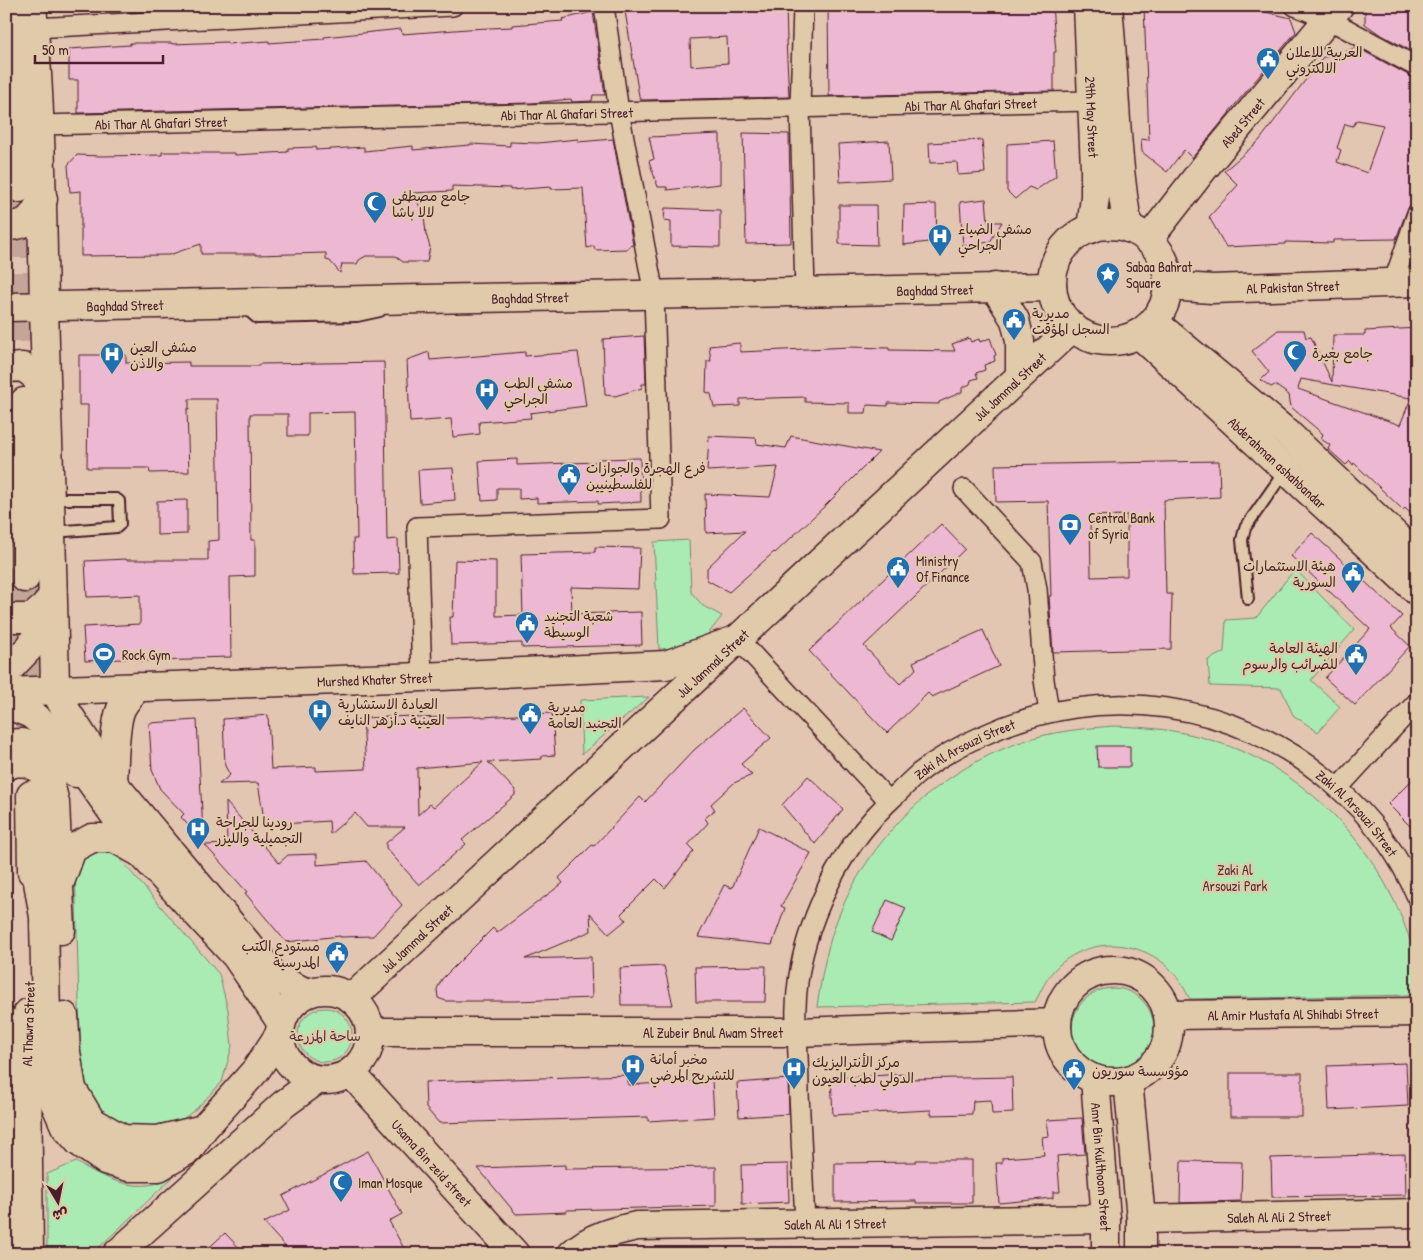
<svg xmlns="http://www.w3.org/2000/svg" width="1423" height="1260" viewBox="0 0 1423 1260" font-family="'Patrick Hand','Playpen Sans Arabic',sans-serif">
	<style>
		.green { fill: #aaebb3; stroke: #7a856f }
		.building { fill: #edb8d1; stroke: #4a1f2b; fill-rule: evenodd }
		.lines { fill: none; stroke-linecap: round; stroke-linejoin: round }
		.highway-tunnel { stroke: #c4a597; stroke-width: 28; stroke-dasharray: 28 14; stroke-linecap: butt }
		.lane-casing { stroke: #4a1f2b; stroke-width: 14 }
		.street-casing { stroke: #4a1f2b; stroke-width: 22 }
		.secondary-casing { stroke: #4a1f2b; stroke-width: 31 }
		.primary-casing { stroke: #4a1f2b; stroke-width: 31 }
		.highway-casing { stroke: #4a1f2b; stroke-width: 31 }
		.lane { stroke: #e0caaa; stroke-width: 10 }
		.street { stroke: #e0caaa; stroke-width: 19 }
		.secondary { stroke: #e0caaa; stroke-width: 28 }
		.primary { stroke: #e0caaa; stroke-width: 28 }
		.highway { stroke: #e0caaa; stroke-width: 28 }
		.labels { text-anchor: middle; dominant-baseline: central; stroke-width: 4.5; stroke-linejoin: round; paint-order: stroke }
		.poi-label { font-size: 14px; fill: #4a1f2b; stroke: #e0caaa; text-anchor: start }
		.street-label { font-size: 14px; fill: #4a1f2b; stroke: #e0caaa }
		.park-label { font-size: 14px; fill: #543339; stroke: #e0caaa }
	</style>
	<rect width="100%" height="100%" fill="#e3c6b2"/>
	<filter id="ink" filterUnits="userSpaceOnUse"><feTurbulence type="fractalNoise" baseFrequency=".02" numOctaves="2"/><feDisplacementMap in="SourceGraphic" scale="10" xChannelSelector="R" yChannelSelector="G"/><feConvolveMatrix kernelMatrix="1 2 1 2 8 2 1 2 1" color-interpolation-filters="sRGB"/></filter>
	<g filter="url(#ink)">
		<g class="green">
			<polygon points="689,540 691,592 703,606 722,616 705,638 682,648 659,649 654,542"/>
			<polygon points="1295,569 1354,630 1311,680 1340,707 1318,732 1293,715 1281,688 1210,686 1208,660 1224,652 1226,620 1256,618"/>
			<polygon points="649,697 582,754 580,700"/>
			<path d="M1113 726C1147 727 1181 730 1214 741 1298 767 1366 833 1400 914 1407 931 1415 950 1417 968 1417 977 1417 986 1417 995L1190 999C1184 987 1176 974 1166 965 1134 939 1092 938 1060 964 1048 974 1042 989 1035 1002L817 1007C822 973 828 939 842 908 879 824 955 757 1045 735 1068 730 1090 728 1113 726Z"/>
			<polygon points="112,850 219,974 228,1010 232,1046 222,1082 197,1108 173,1127 136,1131 97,1111 81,1070 75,866 89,853"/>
			<circle cx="1113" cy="1029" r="41"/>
			<circle cx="325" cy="1035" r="27"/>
			<path d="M76 1162C99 1175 126 1190 154 1184 160 1183 167 1180 173 1177L92 1254H47V1174Z"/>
		</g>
		<g class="building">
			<path d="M654 6H786L787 40H786L789 97 642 100 639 96 625 11ZM727 37 728 63 691 66 690 39Z"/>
			<polygon points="828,6 1052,6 1056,52 1054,52 1054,91 829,96"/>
			<polygon points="1144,6 1240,6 1291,18 1296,32 1229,112 1230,112 1192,158 1184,150 1167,172 1142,152 1141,139 1149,140"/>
			<polygon points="1365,6 1417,6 1417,54 1378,33 1365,24"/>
			<polygon points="593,12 605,95 593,95 592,101 572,102 571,99 532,103 78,113 78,80 69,80 69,49 130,45 130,43 172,43 172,44 227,42 228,44 269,41 269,43 324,39 324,37 401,29 402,34 468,29 512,27 512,25 563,21 562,19"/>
			<path d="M1356 47 1412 77 1417 78V166L1412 180 1417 181V203L1410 205 1407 210 1396 239 1333 240V243L1285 242V244L1226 247 1209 217 1238 185 1224 171 1259 141 1323 57 1336 56ZM1357 120 1383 125 1367 173 1337 162 1341 150 1337 148 1345 124 1353 126Z"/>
			<polygon points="743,133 789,134 791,243 746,244"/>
			<polygon points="720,134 720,184 667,190 667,187 658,187 649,161 654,159 649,137"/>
			<polygon points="578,139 578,142 613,139 633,245 629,246 627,249 595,250 594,246 587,248 583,188 551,189 551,187 510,190 510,188 452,186 452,191 413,193 424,215 426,234 430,247 427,262 403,262 395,256 366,256 359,260 357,264 342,264 340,273 330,261 326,260 326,253 256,255 256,254 201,254 201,244 169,255 81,256 81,191 70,192 68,165 77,155 101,156 162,155 162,152 190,152 190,153 235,153 235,155 288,152 288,148 316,147 316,150 364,147 364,151 413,146 413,150 470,145 470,144 510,146 510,142 538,143"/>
			<polygon points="982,140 985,173 958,175 957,162 930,163 929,143"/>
			<polygon points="889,141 891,179 840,182 838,144"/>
			<polygon points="1053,141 1056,176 1036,190 1029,187 1015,199 1007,191 1007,144"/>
			<polygon points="986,199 988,222 1002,222 990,242 963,246 960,202"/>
			<polygon points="936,204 937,241 903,245 904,205"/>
			<polygon points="839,205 876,205 877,245 839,244"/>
			<polygon points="665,208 720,210 720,247 671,246 671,221 664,220"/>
			<path d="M1417 328V475L1410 483 1417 488V520L1405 508 1403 510 1354 463 1353 465 1350 461 1346 465 1328 449 1330 445 1321 439 1323 434 1291 407 1289 395 1275 385 1271 387 1261 380 1269 372 1252 351 1278 330H1304L1306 338 1311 337 1332 382 1333 335H1365V331ZM1301 379 1334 385 1411 398 1400 425 1298 389Z"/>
			<polygon points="644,336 646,384 642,384 642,388 615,396 605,395 603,339"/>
			<polygon points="969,338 971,342 979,339 980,342 990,338 996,355 994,356 995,361 984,365 985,370 976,373 978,378 971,380 970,384 962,388 962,392 939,402 939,404 888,403 888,406 867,405 866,413 849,413 849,403 805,402 805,397 740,399 740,406 714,407 711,394 706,392 707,361 711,361 709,346 740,343 740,352 850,347 889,348 889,350 955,351 952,344"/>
			<polygon points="429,352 430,360 525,352 525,356 578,352 586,406 530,413 531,418 479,422 480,434 453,437 451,419 410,422 407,360"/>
			<polygon points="79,355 126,355 126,363 189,362 189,366 259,366 259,364 384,362 387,540 398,539 399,573 354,574 353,539 357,539 355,412 308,413 308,436 288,436 288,414 250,414 251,540 255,540 255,576 230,577 231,657 192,658 192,660 140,661 140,658 85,661 83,627 140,624 140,595 87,597 85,561 126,559 126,560 208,560 208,541 219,540 217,399 189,399 189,409 187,409 189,472 150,473 149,468 87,468 88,405 79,405"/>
			<polygon points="709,436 756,438 757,444 786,448 791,436 879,452 827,504 775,553 774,552 729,592 707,580 707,568 745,531 706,533 705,494 770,497 778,467 707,471"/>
			<polygon points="640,458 641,502 598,504 598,501 537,503 537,498 519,499 519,488 497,488 497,500 482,501 479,461 517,459 517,465 597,462 597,459"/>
			<path d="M1219 461 1220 497 1164 500 1166 594H1172L1171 649 1053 652 1049 596H1051L1048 501 996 502 995 465ZM1127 515V576L1091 577 1090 516Z"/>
			<polygon points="453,468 455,500 420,503 418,470"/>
			<polygon points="187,500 187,534 157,535 157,501"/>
			<polygon points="941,524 965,549 864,646 900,684 916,669 913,662 983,630 999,666 932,697 928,693 887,733 809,651"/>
			<polygon points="1312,533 1402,616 1391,628 1410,646 1355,705 1325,678 1370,629 1291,556"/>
			<polygon points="595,547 640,548 638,589 571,587 572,614 641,612 642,645 522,648 522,643 451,645 450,617 453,617 455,560 496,561 496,616 523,615 521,554 595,552"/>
			<polygon points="743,708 771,738 741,764 752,775 734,783 711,804 715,810 705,818 708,823 688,845 694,851 665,888 656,879 621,914 626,920 609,934 590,913 591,931 525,959 591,957 592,998 516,1001 446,1001 438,998 437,989 442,979 493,928 497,933 563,883 559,878 592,845 594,846 640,797 645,802 694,750"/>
			<path d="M552 713 555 755 542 756V759L488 762 515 790V795L462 840 466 844 419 885 386 848V843L405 827H367L355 813 330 834 329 821 265 825 258 783 219 784 230 775 225 766 223 719 268 715 271 769 316 767V771L366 769 363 718 415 716V718L482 716V717ZM483 762 434 807 430 804 418 815 417 768Z"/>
			<polygon points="197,720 202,813 203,842 181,817 184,814 160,789 152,770 149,723"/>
			<polygon points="1097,746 1130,746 1130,767 1098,767"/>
			<polygon points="1417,775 1417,833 1388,804"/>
			<polygon points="808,776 843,809 815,844 782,805"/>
			<polygon points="226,802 279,863 288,855 317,854 317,865 366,861 402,905 373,936 340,937 340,936 286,942 245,893 247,892 205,845 227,844"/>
			<polygon points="759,827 811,853 781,906 785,908 772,945 698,937 724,885 732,888"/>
			<polygon points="887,900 906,908 891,941 872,932"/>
			<polygon points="664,966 673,1005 621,1005 620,968"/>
			<polygon points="766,966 765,1002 696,1002 695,967"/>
			<polygon points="1406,1063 1408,1106 1329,1110 1327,1066"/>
			<rect x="1230" y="1073" width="72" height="44"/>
			<polygon points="907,1074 907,1079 1012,1077 1013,1113 992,1114 991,1100 973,1101 972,1114 931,1115 931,1110 833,1115 831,1078"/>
			<polygon points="628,1075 628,1085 712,1080 714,1117 648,1121 648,1117 439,1123 426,1108 425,1082"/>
			<polygon points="788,1079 789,1114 739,1117 737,1083"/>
			<polygon points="1082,1118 1085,1154 1057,1156 1060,1192 1053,1192 1053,1198 999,1203 996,1163 1002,1163 1002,1158 1044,1155 1042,1137 1049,1136 1047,1120"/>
			<polygon points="368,1151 402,1214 389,1221 407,1254 292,1254 264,1223 290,1210 283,1196"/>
			<polygon points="1405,1154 1406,1195 1272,1197 1271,1158"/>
			<polygon points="916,1160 972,1160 972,1203 916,1203 916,1201 835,1202 835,1163 916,1162"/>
			<polygon points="1181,1161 1242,1162 1241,1201 1180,1203"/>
			<polygon points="788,1164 789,1202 742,1204 741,1165"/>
			<polygon points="565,1165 565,1169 716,1167 716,1206 566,1210 567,1212 516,1214 478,1168"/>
			<polygon points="225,1233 245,1254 202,1254"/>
		</g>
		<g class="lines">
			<g class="highway-tunnel">
				<polyline points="19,188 24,402"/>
				<polyline points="25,578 31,795"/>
			</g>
			<g class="lane-casing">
				<g id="lane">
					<polyline points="244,307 257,318 357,316 380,311"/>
					<polyline points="51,499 116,499 119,501 120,524 117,527 53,532"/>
					<polyline points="1248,599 1242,540 1245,528 1285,471"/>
				</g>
			</g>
			<g class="street-casing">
				<g id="street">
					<polyline points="803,6 800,108 805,291"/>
					<polyline points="1295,6 1328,19 1417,67"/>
					<polyline points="34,28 453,6"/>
					<path id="s1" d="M39 125 1092 101"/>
					<polyline points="1393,283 1417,214"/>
					<polyline points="964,489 1032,562 1037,589 1044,680 1049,712"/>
					<polyline points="738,639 889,801"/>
					<polyline points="422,677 417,527 661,519 654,294 619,112 604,6"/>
					<polyline points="1338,788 1417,702"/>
					<path id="s2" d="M805 1223C803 1180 801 1137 799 1093 799 1073 798 1054 797 1034 797 1025 795 1015 796 1007 797 971 807 934 821 902 838 860 866 822 899 792 905 786 912 779 919 773 938 758 961 745 984 735 1101 681 1237 700 1334 785 1369 815 1399 854 1417 897"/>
				</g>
			</g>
			<g class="secondary-casing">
				<g id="secondary">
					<path id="s3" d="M1148 240 1204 168 1339 6"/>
					<path id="s4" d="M1168 286 1212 289 1417 282"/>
					<polyline points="1154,322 1287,433 1417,556"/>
					<path id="s5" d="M1139 334 1417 591"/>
					<polyline points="55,690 65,709 113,783 276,978 307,993"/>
					<polyline points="6,704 31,714 61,739 142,854 236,956 281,1022"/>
					<polyline points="6,744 22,743 48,753 76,773"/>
					<polyline points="59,885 72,849 92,838 114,838 141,853"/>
					<circle cx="1113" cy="1026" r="56"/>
					<circle cx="325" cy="1035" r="45"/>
					<path id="s6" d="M352 998 1073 327"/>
					<path id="s7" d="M1168 1015 1417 1012"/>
					<path id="s8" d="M371 1032H797L1057 1023"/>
					<path id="s9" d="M351 1073 515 1254"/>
					<path id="s10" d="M1095 1079 1106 1219V1254"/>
					<polyline points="1128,1080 1141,1219 1141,1254"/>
					<path id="s11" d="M1141 1219 1417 1213"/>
					<path id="s12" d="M572 1254C590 1237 613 1231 637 1226L1106 1219"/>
				</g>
			</g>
			<g class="primary-casing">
				<g id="primary">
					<path d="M32 6C41 105 42 205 44 305 47 433 53 562 55 690"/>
					<path id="s13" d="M1088 6 1095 169V197L1091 229"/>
					<path d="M1108 6C1115 80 1115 155 1128 228"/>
					<circle cx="1110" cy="283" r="58"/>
					<path d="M6 226C30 226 32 217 43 199"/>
					<polyline points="995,287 1015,320 1020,341 1020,375"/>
					<path id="s14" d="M6 307 1052 287"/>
					<polyline points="6,368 23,367 34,375 46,395"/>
					<polyline points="6,618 32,618 46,606"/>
					<polyline points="6,672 31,646 41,626 48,602"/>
					<path id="s15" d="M6 692 422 677 666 665 738 639"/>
					<path d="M113 783C114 765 114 725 121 709 124 702 132 694 137 687"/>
				</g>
			</g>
			<g class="highway-casing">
				<g id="highway">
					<polyline points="11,6 19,188"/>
					<polyline points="24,402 25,578"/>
					<polyline points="6,766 16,762 28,763 38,768 49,779 55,803 61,930"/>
					<polyline points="31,795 32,872"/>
					<polyline points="33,853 44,917 47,1070 54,1101 65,1126 79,1142 105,1160 129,1167 159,1167 188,1150 203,1129 256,1070 279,1035"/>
					<polyline points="28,1013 27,1074 29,1254"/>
					<polyline points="64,1016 66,1052 72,1089 91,1121 123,1139 157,1140 203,1129"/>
					<polyline points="6,1022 9,1254"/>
					<polyline points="117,1254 284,1104 317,1080"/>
				</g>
			</g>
			<use href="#lane" class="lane"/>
			<use href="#street" class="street"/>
			<use href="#secondary" class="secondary"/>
			<use href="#primary" class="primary"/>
			<use href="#highway" class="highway"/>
		</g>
	</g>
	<defs>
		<g id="civic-pin" transform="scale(1.25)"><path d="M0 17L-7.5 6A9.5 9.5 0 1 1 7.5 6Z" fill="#1f6fb2" stroke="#e0caaa"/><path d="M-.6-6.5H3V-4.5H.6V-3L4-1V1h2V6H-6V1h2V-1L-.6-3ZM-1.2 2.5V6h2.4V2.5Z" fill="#fff"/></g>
		<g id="mosque-pin" transform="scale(1.25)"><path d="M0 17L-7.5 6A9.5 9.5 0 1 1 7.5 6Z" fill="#1f6fb2" stroke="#e0caaa"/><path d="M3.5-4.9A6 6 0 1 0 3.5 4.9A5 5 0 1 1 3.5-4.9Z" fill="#fff"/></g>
		<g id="hospital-pin" transform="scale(1.25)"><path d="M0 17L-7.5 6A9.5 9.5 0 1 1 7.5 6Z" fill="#1f6fb2" stroke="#e0caaa"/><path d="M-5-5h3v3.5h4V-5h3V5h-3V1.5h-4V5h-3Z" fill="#fff"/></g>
		<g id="sight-pin" transform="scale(1.25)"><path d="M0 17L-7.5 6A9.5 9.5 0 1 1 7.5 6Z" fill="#1f6fb2" stroke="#e0caaa"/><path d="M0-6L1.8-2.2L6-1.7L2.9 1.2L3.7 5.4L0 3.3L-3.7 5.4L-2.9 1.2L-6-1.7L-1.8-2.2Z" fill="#fff"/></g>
		<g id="bank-pin" transform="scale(1.25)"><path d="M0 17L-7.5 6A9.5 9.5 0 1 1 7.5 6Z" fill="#1f6fb2" stroke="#e0caaa"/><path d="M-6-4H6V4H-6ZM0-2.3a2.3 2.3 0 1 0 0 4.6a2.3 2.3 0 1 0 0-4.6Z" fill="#fff"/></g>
		<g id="stadium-pin" transform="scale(1.25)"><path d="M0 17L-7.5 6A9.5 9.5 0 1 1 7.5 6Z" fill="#1f6fb2" stroke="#e0caaa"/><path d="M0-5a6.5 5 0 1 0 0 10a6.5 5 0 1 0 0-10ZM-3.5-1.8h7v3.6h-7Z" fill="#fff"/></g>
	</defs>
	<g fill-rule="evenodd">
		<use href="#civic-pin" x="1268" y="59"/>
		<use href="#mosque-pin" x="375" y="203"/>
		<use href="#hospital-pin" x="940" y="236"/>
		<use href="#sight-pin" x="1108" y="274"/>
		<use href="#civic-pin" x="1014" y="320"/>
		<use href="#mosque-pin" x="1295" y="352"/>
		<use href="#hospital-pin" x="112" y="354"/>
		<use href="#hospital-pin" x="487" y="390"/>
		<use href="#civic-pin" x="569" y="475"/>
		<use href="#bank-pin" x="1070" y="525"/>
		<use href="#civic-pin" x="898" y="568"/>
		<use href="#civic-pin" x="1353" y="573"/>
		<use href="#civic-pin" x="527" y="623"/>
		<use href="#stadium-pin" x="104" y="654"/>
		<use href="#civic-pin" x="1356" y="655"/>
		<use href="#hospital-pin" x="320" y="711"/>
		<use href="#civic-pin" x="530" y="714"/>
		<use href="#hospital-pin" x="198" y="829"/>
		<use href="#civic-pin" x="337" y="953"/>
		<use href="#hospital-pin" x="633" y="1066"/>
		<use href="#hospital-pin" x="794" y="1069"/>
		<use href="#civic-pin" x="1074" y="1070"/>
		<use href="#mosque-pin" x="341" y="1182"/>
	</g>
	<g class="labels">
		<g class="poi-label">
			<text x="1286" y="51">العربية للاعلان<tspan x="1286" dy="16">الالكتروني</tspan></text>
			<text x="392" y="195">جامع مصطفى<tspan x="392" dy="16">لالا باشا</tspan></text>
			<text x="958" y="228">مشفى الضياء<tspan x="958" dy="16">الجراحي</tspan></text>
			<text x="1126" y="266">Sabaa Bahrat<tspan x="1126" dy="16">Square</tspan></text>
			<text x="1032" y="312">مديرية<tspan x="1032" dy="16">السجل المؤقت</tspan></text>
			<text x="130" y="346">مشفى العين<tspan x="130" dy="16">والاذن</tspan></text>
			<text x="1312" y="352">جامع بعيرة</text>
			<text x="504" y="382">مشفى الطب<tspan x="504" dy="16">الجراحي</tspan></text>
			<text x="586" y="467">فرع الهجرة والجوازات<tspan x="586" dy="16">للفلسطينيين</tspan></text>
			<text x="1088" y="517">Central Bank<tspan x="1088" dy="16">of Syria</tspan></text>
			<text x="916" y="560">Ministry<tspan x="916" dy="16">Of Finance</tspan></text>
			<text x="1336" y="565" text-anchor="end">هيئة الاستثمارات<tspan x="1336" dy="16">السورية</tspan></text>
			<text x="544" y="615">شعبة التجنيد<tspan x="544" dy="16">الوسيطة</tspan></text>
			<text x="1338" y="647" text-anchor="end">الهيئة العامة<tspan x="1338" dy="16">للضرائب والرسوم</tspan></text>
			<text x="122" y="654">Rock Gym</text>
			<text x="338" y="703">العيادة الاستشارية<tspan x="338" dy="16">العينية د.أزهر النايف</tspan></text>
			<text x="548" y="706">مديرية<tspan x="548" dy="16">التجنيد العامة</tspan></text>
			<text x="216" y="821">رودينا للجراحة<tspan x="216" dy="16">التجميلية والليزر</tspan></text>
			<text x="320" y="945" text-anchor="end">مستودع الكتب<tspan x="320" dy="16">المدرسية</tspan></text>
			<text x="650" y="1058">مخبر أمانة<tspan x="650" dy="16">للتشريح المرضي</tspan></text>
			<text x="812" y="1061">مركز الأنتراليزيك<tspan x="812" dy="16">الدولي لطب العيون</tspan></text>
			<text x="1092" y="1070">مؤوسسة سوريون</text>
			<text x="358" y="1182">Iman Mosque</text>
		</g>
		<g class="street-label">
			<text stroke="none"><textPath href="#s1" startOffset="932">Abi Thar Al Ghafari Street</textPath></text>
			<text stroke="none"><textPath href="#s1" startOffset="528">Abi Thar Al Ghafari Street</textPath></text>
			<text stroke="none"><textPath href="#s13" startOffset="111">29th May Street</textPath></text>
			<text stroke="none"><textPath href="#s1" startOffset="122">Abi Thar Al Ghafari Street</textPath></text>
			<text stroke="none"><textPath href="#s3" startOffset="151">Abed Street</textPath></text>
			<text stroke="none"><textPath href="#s4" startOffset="125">Al Pakistan Street</textPath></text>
			<text stroke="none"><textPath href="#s14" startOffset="929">Baghdad Street</textPath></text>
			<text stroke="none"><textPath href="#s14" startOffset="524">Baghdad Street</textPath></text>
			<text stroke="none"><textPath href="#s14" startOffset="119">Baghdad Street</textPath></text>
			<text stroke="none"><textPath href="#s6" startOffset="898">Jul Jammal Street</textPath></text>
			<text stroke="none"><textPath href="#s5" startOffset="189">Abderahman ashahbandar</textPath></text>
			<text stroke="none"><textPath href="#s6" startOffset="492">Jul Jammal Street</textPath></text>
			<text stroke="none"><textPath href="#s15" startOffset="369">Murshed Khater Street</textPath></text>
			<text stroke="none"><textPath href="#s2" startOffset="540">Zaki Al Arsouzi Street</textPath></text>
			<text stroke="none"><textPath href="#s2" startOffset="974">Zaki Al Arsouzi Street</textPath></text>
			<text stroke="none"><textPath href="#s6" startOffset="88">Jul Jammal Street</textPath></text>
			<text stroke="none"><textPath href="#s7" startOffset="125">Al Amir Mustafa Al Shihabi Street</textPath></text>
			<text transform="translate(28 1024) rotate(-88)">Al Thawra Street</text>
			<text stroke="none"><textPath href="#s8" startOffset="342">Al Zubeir Bnul Awam Street</textPath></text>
			<text stroke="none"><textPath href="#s9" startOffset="121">Usama Bin zeid street</textPath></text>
			<text stroke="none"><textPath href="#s10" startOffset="88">Amr Bin Kulthoom Street</textPath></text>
			<text stroke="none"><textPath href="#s11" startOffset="138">Saleh Al Ali 2 Street</textPath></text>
			<text stroke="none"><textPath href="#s12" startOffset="270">Saleh Al Ali 1 Street</textPath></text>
		</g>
		<g class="park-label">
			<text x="1235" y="869">Zaki Al<tspan x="1235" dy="16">Arsouzi Park</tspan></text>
			<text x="325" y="1035">ساحة المزرعة</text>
		</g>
	</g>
	<rect width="1423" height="1260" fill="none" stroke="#e0caaa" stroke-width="25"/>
	<rect x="12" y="12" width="1398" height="1235" fill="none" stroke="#4a1f2b" stroke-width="2" filter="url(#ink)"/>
	<g transform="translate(58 1202) rotate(170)" stroke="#e0caaa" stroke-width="4" paint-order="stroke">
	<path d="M0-4L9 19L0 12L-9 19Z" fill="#4a1f2b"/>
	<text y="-8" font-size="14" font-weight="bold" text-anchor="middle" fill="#4a1f2b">ش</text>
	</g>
	<path d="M35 55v8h128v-8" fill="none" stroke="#4a1f2b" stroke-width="2.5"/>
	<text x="42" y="55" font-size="15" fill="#4a1f2b" stroke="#e0caaa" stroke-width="4" paint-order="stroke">50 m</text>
</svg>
